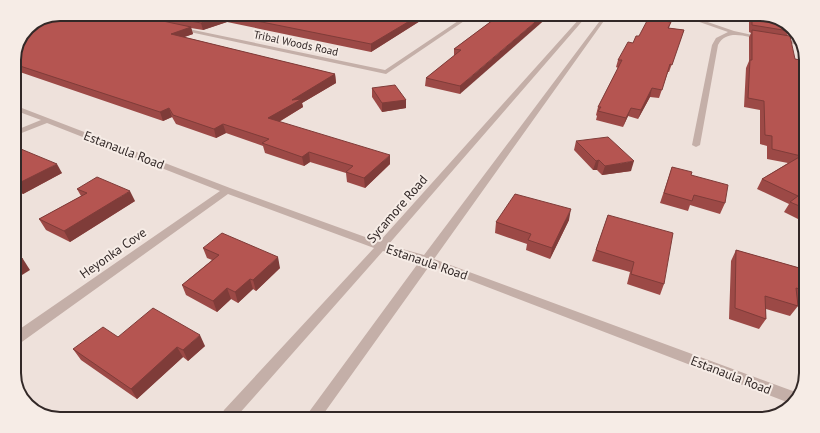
<svg xmlns="http://www.w3.org/2000/svg" width="820" height="433" viewBox="0 0 820 433" font-family="'PT Sans',sans-serif">
	<style>
		.lines { fill: none; stroke-linecap: round; stroke-linejoin: round }
		.minor { fill: #c4afa8; fill-rule: evenodd }
		.wall { fill: #9c4946 }
		.shaded-wall { fill: #7f3c39 }
		.building { fill: #b55551; stroke: #7f3c39 }
		.labels { text-anchor: middle; dominant-baseline: central; stroke-width: 4; stroke-linejoin: round; paint-order: stroke }
		.far-street-label { font-size: 11px; fill: #322827; stroke: #f6ece6 }
		.street-label { font-size: 13px; fill: #322827; stroke: #f6ece6 }
		.rim { fill: none; stroke: #322827; stroke-width: 2 }
	</style>
	<rect width="100%" height="100%" fill="#eee1db"/>
	<g class="lines">
		<g class="minor">
			<polygon points="464,17 470,17 386,74 176,29 179,27 385,70"/>
			<polygon points="580,18 585,18 388,245 424,255 602,18 606,18 434,259 801,394 792,404 430,265 322,416 306,416 419,262 383,251 238,415 222,415 224,410 374,248 228,194 19,344 14,345 14,333 220,191 47,123 14,136 14,131 41,120 14,110 14,105 230,188 379,242"/>
			<path d="M688 18H696L734 31 766 38 763 40C748 37 726 28 718 45L700 145 696 147 692 145 712 45 716 38 728 32Z"/>
			<polygon points="779,39 801,42 802,45 777,42 777,40"/>
		</g>
	</g>
	<g class="wall">
		<polygon points="60,14 428,16 371,52 227,22 203,30 191,28 193,34 184,37 335,74 336,83 302,103 303,107 279,122 390,164 365,188 347,182 346,173 310,162 304,166 265,153 263,146 226,133 216,138 176,124 172,117 163,121 14,70 14,57"/>
		<polygon points="497,17 460,94 425,86 426,78 454,56 454,49"/>
		<polygon points="749,19 780,19 789,31 787,36 795,59 806,61 804,222 784,212 789,204 757,189 762,179 788,163 767,159 767,146 760,144 760,110 744,107 746,68 749,61 749,37 751,33 749,32"/>
		<polygon points="671,22 669,28 684,30 669,72 668,72 659,98 650,97 638,119 628,116 623,127 596,120 597,116 596,115 598,107 618,68 616,67 618,60 639,36"/>
		<polygon points="372,88 406,100 406,108 382,112 372,97"/>
		<polygon points="576,141 631,171 602,175 597,170 593,170 574,150"/>
		<polygon points="14,148 62,173 23,194 14,189"/>
		<polygon points="672,167 691,175 725,203 720,214 690,205 688,211 660,203"/>
		<polygon points="77,189 135,201 70,242 46,230 39,219 81,196"/>
		<polygon points="608,215 664,284 660,295 627,284 630,272 592,261"/>
		<polygon points="569,220 550,259 526,250 527,244 495,233 496,222"/>
		<polygon points="203,248 280,268 256,291 253,289 238,303 231,299 217,312 186,295 182,285 212,260 207,258"/>
		<polygon points="736,250 803,269 802,303 798,302 798,306 790,316 766,309 766,319 759,329 729,319 731,261"/>
		<polygon points="118,337 205,346 188,361 183,357 137,399 81,360 73,349"/>
	</g>
	<g class="shaded-wall">
		<polygon points="224,15 225,15 227,22 203,30 201,23"/>
		<polygon points="418,16 428,16 371,52 371,44"/>
		<polygon points="541,17 548,17 460,94 460,86"/>
		<polygon points="191,27 193,34 173,41 171,34"/>
		<polygon points="335,74 336,83 302,103 303,107 270,127 268,118 292,100"/>
		<polygon points="652,88 650,97 638,119 641,110"/>
		<polygon points="406,100 406,108 382,112 382,103"/>
		<polygon points="169,108 172,117 163,121 160,112"/>
		<polygon points="631,108 628,116 623,127 626,118"/>
		<polygon points="223,124 226,133 216,138 214,129"/>
		<polygon points="309,152 310,162 304,166 302,157"/>
		<polygon points="390,155 390,164 365,188 364,178"/>
		<polygon points="599,160 597,170 593,170 596,161"/>
		<polygon points="634,161 631,171 602,175 605,166"/>
		<polygon points="57,164 62,173 23,194 17,184"/>
		<polygon points="130,191 135,201 70,242 64,231"/>
		<polygon points="571,209 569,220 550,259 552,248"/>
		<polygon points="278,257 280,268 256,291 253,280"/>
		<polygon points="23,259 30,270 14,280 14,265"/>
		<polygon points="250,279 253,289 238,303 235,292"/>
		<polygon points="227,288 231,299 217,312 213,301"/>
		<polygon points="200,335 205,346 188,361 183,350"/>
		<polygon points="177,347 183,357 137,399 131,389"/>
	</g>
	<g class="building">
		<polygon points="60,14 130,14 191,27 171,34 335,74 292,100 302,99 268,118 390,155 364,178 346,172 353,166 309,152 302,157 262,143 269,139 223,124 214,129 173,115 169,108 160,112 14,64 14,57 28,27"/>
		<polygon points="158,15 224,15 201,23"/>
		<polygon points="227,15 418,16 371,44"/>
		<polygon points="497,17 541,17 460,86 426,78 461,50 454,49"/>
		<polygon points="648,19 671,22 668,28 684,30 672,65 670,64 662,90 652,88 641,110 631,108 626,118 598,111 601,107 598,107 622,60 618,60 628,42 633,43 636,36 639,36"/>
		<polygon points="752,19 780,19 788,25 789,31 752,25"/>
		<polygon points="752,30 790,36 795,59 806,61 804,208 790,202 798,196 762,179 801,156 772,149 772,136 765,135 764,101 748,98 750,60 752,60"/>
		<polygon points="395,85 406,100 382,103 372,88"/>
		<polygon points="608,137 634,161 605,166 599,160 596,161 576,141"/>
		<polygon points="16,147 57,164 17,184 14,182 14,148"/>
		<polygon points="672,167 692,172 691,175 728,185 725,203 694,195 692,201 664,193"/>
		<polygon points="97,177 130,191 64,231 39,219 87,193 77,189"/>
		<polygon points="515,194 571,209 552,248 528,240 531,234 496,222"/>
		<polygon points="608,215 673,233 664,284 631,274 634,262 596,250"/>
		<polygon points="222,233 278,257 253,280 250,279 235,292 227,288 213,301 182,285 219,255 203,248"/>
		<polygon points="736,250 803,269 803,290 796,288 798,306 765,296 766,319 735,308"/>
		<polygon points="14,254 23,259 14,265"/>
		<polygon points="153,308 200,335 183,350 177,347 131,389 73,349 103,327 118,337"/>
	</g>
	<g class="labels">
		<g class="far-street-label">
			<text transform="translate(296 43) rotate(12)">Tribal Woods Road</text>
		</g>
		<g class="street-label">
			<text transform="translate(124 150) rotate(21)">Estanaula Road</text>
			<text transform="translate(397 209) rotate(-49)">Sycamore Road</text>
			<text transform="translate(113 253) rotate(-35)">Heyonka Cove</text>
			<text transform="translate(427 262) rotate(19)">Estanaula Road</text>
			<text transform="translate(731 375) rotate(21)">Estanaula Road</text>
		</g>
	</g>
	<path d="M0 0H820V433H0ZM60 21H760A39 39 0 0 1 799 60V373A39 39 0 0 1 760 412H60A39 39 0 0 1 21 373V60A39 39 0 0 1 60 21Z" fill="#f6ece6" fill-rule="evenodd"/>
	<path class="rim" d="M60 21H760A39 39 0 0 1 799 60V373A39 39 0 0 1 760 412H60A39 39 0 0 1 21 373V60A39 39 0 0 1 60 21Z"/>
</svg>
